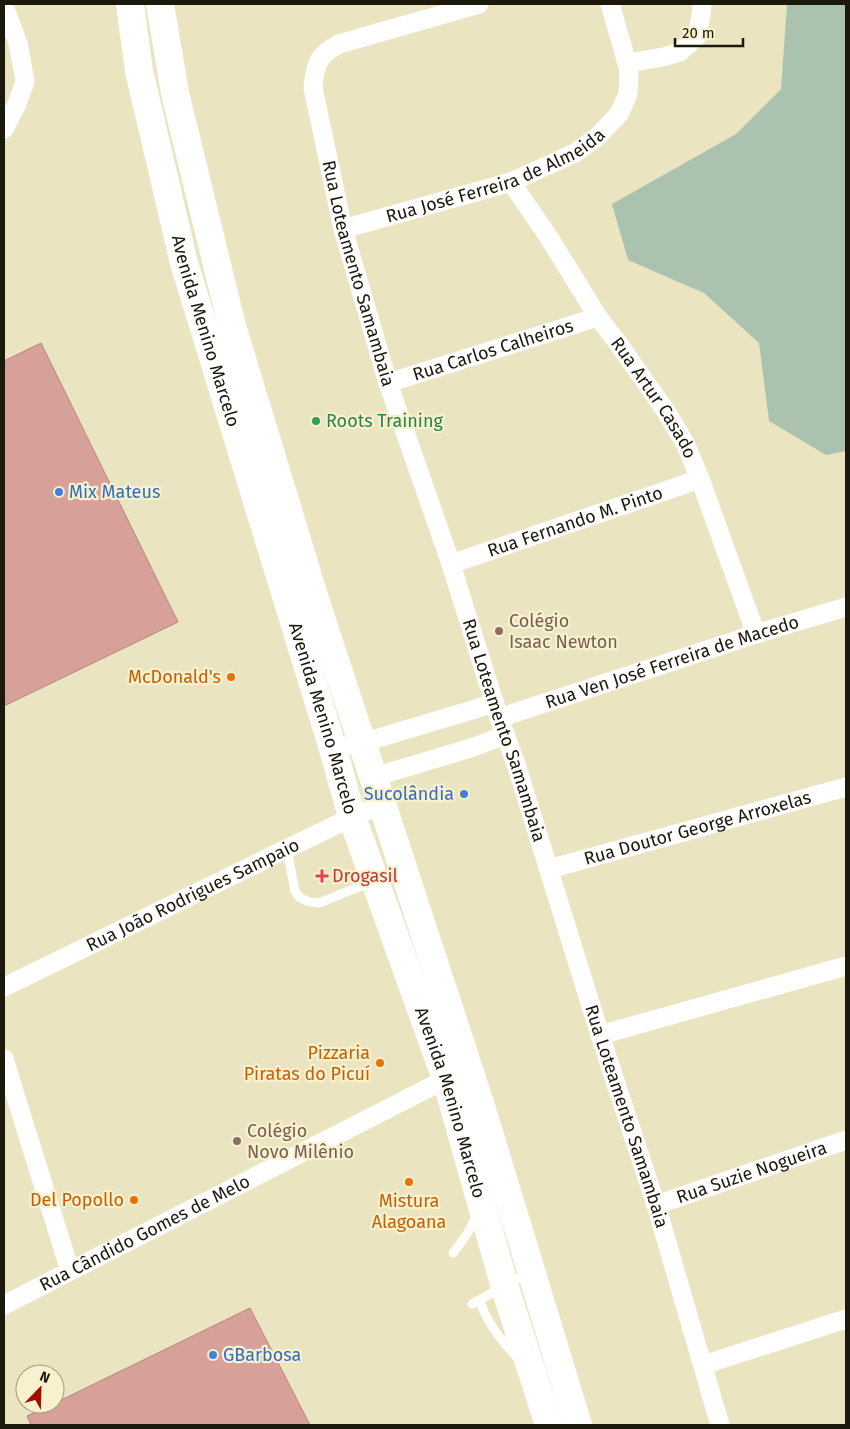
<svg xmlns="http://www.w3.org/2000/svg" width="850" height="1429" viewBox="0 0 850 1429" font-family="'Fira Sans',sans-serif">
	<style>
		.green { fill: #abc3ae }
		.building { fill: #d7a199; stroke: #b08a84 }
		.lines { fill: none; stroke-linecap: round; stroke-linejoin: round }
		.lane { stroke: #fff; stroke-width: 9 }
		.street { stroke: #fff; stroke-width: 19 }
		.primary { stroke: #fff; stroke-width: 28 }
		.leisure-dot { fill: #2e9e5b; stroke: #f8f1cd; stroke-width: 2 }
		.shop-dot { fill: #3f7fe0; stroke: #f8f1cd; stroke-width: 2 }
		.education-dot { fill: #8d6e63; stroke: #f8f1cd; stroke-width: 2 }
		.food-dot { fill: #e8710a; stroke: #f8f1cd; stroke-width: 2 }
		.health-dot { fill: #e0444e; stroke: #f8f1cd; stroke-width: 2 }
		.labels { text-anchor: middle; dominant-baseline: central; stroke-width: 4.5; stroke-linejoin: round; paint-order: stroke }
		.street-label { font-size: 18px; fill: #1b190c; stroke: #f8f1cd }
		.leisure-label { font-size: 18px; fill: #27864d; stroke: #f8f1cd; text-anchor: start }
		.shop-label { font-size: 18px; fill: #366cbe; stroke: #f8f1cd; text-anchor: start }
		.education-label { font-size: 18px; fill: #785e54; stroke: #f8f1cd; text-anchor: start }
		.food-label { font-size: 18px; fill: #c56008; stroke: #f8f1cd; text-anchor: end }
		.health-label { font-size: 18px; fill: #be3a42; stroke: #f8f1cd; text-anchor: start }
	</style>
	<rect width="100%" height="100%" fill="#ebe4c0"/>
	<polygon class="green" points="787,4 846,4 846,451 826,455 769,421 759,343 704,293 628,260 612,204 736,134 781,89"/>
	<g class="building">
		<polygon points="41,343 178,622 4,706 4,361"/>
		<polygon points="250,1308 310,1425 31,1425 27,1416 53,1404 55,1404 55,1403"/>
	</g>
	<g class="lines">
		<g class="lane">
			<polyline points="287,849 295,891 299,897 309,902 319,903 371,882"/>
			<polyline points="453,1253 467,1234 478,1213"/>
			<path d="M480 1301C487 1323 501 1341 518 1358"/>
			<polyline points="472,1304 528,1273"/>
		</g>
		<g class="street">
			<path id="s1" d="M479 4 339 44C318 55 315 64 313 88L343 229 388 383 451 564 499 718 516 764 600 1035 656 1205 720 1425"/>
			<polyline points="4,6 18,43 25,81 17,104 4,129"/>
			<polyline points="627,63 663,57 680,52 697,36 701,15 702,4"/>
			<path id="s2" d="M511 182 548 236 598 317 620 346 665 410 685 443 700 479 756 634"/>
			<path id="s3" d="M343 229 511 182 575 153 598 136 619 114 628 94 629 70 610 4"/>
			<path id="s4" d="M388 383 598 317"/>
			<path id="s5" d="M451 564 700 479"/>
			<path id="s6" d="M499 718 756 634 846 607"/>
			<polyline points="333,749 362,743 495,703"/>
			<polyline points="374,777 474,747 505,735"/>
			<path id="s7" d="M549 869 846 787"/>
			<path id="s8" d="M4 987 352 817 382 805"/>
			<polyline points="600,1035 846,966"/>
			<polyline points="4,1059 70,1271"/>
			<path id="s9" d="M656 1205 846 1140"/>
			<path id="s10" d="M4 1305 446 1079"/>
			<polyline points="703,1365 846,1319"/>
		</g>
		<g class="primary">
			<path id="s11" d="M130 4 139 71 184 263 333 749 352 817 446 1079 506 1291 549 1425"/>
			<polyline points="160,4 175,93 232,326 314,596 480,1103 578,1425"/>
		</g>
	</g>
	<circle class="leisure-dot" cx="316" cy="421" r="5"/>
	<g class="shop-dot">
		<circle cx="59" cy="492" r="5"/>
		<circle cx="464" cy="794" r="5"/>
		<circle cx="213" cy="1355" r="5"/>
	</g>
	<g class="education-dot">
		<circle cx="499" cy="631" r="5"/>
		<circle cx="237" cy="1141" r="5"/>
	</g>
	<g class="food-dot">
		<circle cx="231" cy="677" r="5"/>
		<circle cx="380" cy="1063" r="5"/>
		<circle cx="409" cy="1182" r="5"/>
		<circle cx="134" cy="1200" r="5"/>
	</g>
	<path class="health-dot" d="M319.5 868.5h5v5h5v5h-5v5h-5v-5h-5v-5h5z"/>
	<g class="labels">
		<g class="street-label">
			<text stroke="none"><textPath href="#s3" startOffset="162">Rua José Ferreira de Almeida</textPath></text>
			<text stroke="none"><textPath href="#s1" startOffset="391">Rua Loteamento Samambaia</textPath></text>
			<text stroke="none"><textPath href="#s11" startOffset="336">Avenida Menino Marcelo</textPath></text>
			<text stroke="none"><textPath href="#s4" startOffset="110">Rua Carlos Calheiros</textPath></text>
			<text stroke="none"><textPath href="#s2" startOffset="259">Rua Artur Casado</textPath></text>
			<text stroke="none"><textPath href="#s5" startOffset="131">Rua Fernando M. Pinto</textPath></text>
			<text stroke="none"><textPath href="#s6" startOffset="182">Rua Ven José Ferreira de Macedo</textPath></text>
			<text stroke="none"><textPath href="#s11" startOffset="741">Avenida Menino Marcelo</textPath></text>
			<text stroke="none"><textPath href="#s1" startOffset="871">Rua Loteamento Samambaia</textPath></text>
			<text stroke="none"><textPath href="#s7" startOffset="154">Rua Doutor George Arroxelas</textPath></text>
			<text stroke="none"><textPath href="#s8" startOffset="210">Rua João Rodrigues Sampaio</textPath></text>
			<text stroke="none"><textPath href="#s11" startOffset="1146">Avenida Menino Marcelo</textPath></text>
			<text stroke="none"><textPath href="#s1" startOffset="1276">Rua Loteamento Samambaia</textPath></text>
			<text stroke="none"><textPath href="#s9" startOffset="101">Rua Suzie Nogueira</textPath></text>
			<text stroke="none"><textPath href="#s10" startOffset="158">Rua Cândido Gomes de Melo</textPath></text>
		</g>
		<g class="leisure-label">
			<text x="326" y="421">Roots Training</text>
		</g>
		<g class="shop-label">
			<text x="69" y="492">Mix Mateus</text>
			<text x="454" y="794" text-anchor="end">Sucolândia</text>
			<text x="223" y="1355">GBarbosa</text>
		</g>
		<g class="education-label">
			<text x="509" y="621">Colégio<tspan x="509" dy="21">Isaac Newton</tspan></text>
			<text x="247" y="1131">Colégio<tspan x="247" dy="21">Novo Milênio</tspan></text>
		</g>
		<g class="food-label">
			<text x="221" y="677">McDonald's</text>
			<text x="370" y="1053">Pizzaria<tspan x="370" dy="21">Piratas do Picuí</tspan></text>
			<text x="124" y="1200">Del Popollo</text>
			<text x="409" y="1201" text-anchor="middle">Mistura<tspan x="409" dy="21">Alagoana</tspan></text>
		</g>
		<g class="health-label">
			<text x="332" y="876">Drogasil</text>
		</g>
	</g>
	<rect width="850" height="1429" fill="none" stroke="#1b190c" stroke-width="10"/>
	<g transform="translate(40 1389) rotate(23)"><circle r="24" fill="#f8f1cd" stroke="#a09b80"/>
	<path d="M0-4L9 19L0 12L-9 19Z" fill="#a30e00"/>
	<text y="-8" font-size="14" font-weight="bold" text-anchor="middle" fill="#1b190c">N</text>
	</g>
	<path d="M675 38v8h68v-8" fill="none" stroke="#1b190c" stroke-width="2.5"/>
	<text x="682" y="38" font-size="15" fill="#1b190c" stroke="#f8f1cd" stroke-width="4" paint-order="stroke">20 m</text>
</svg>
